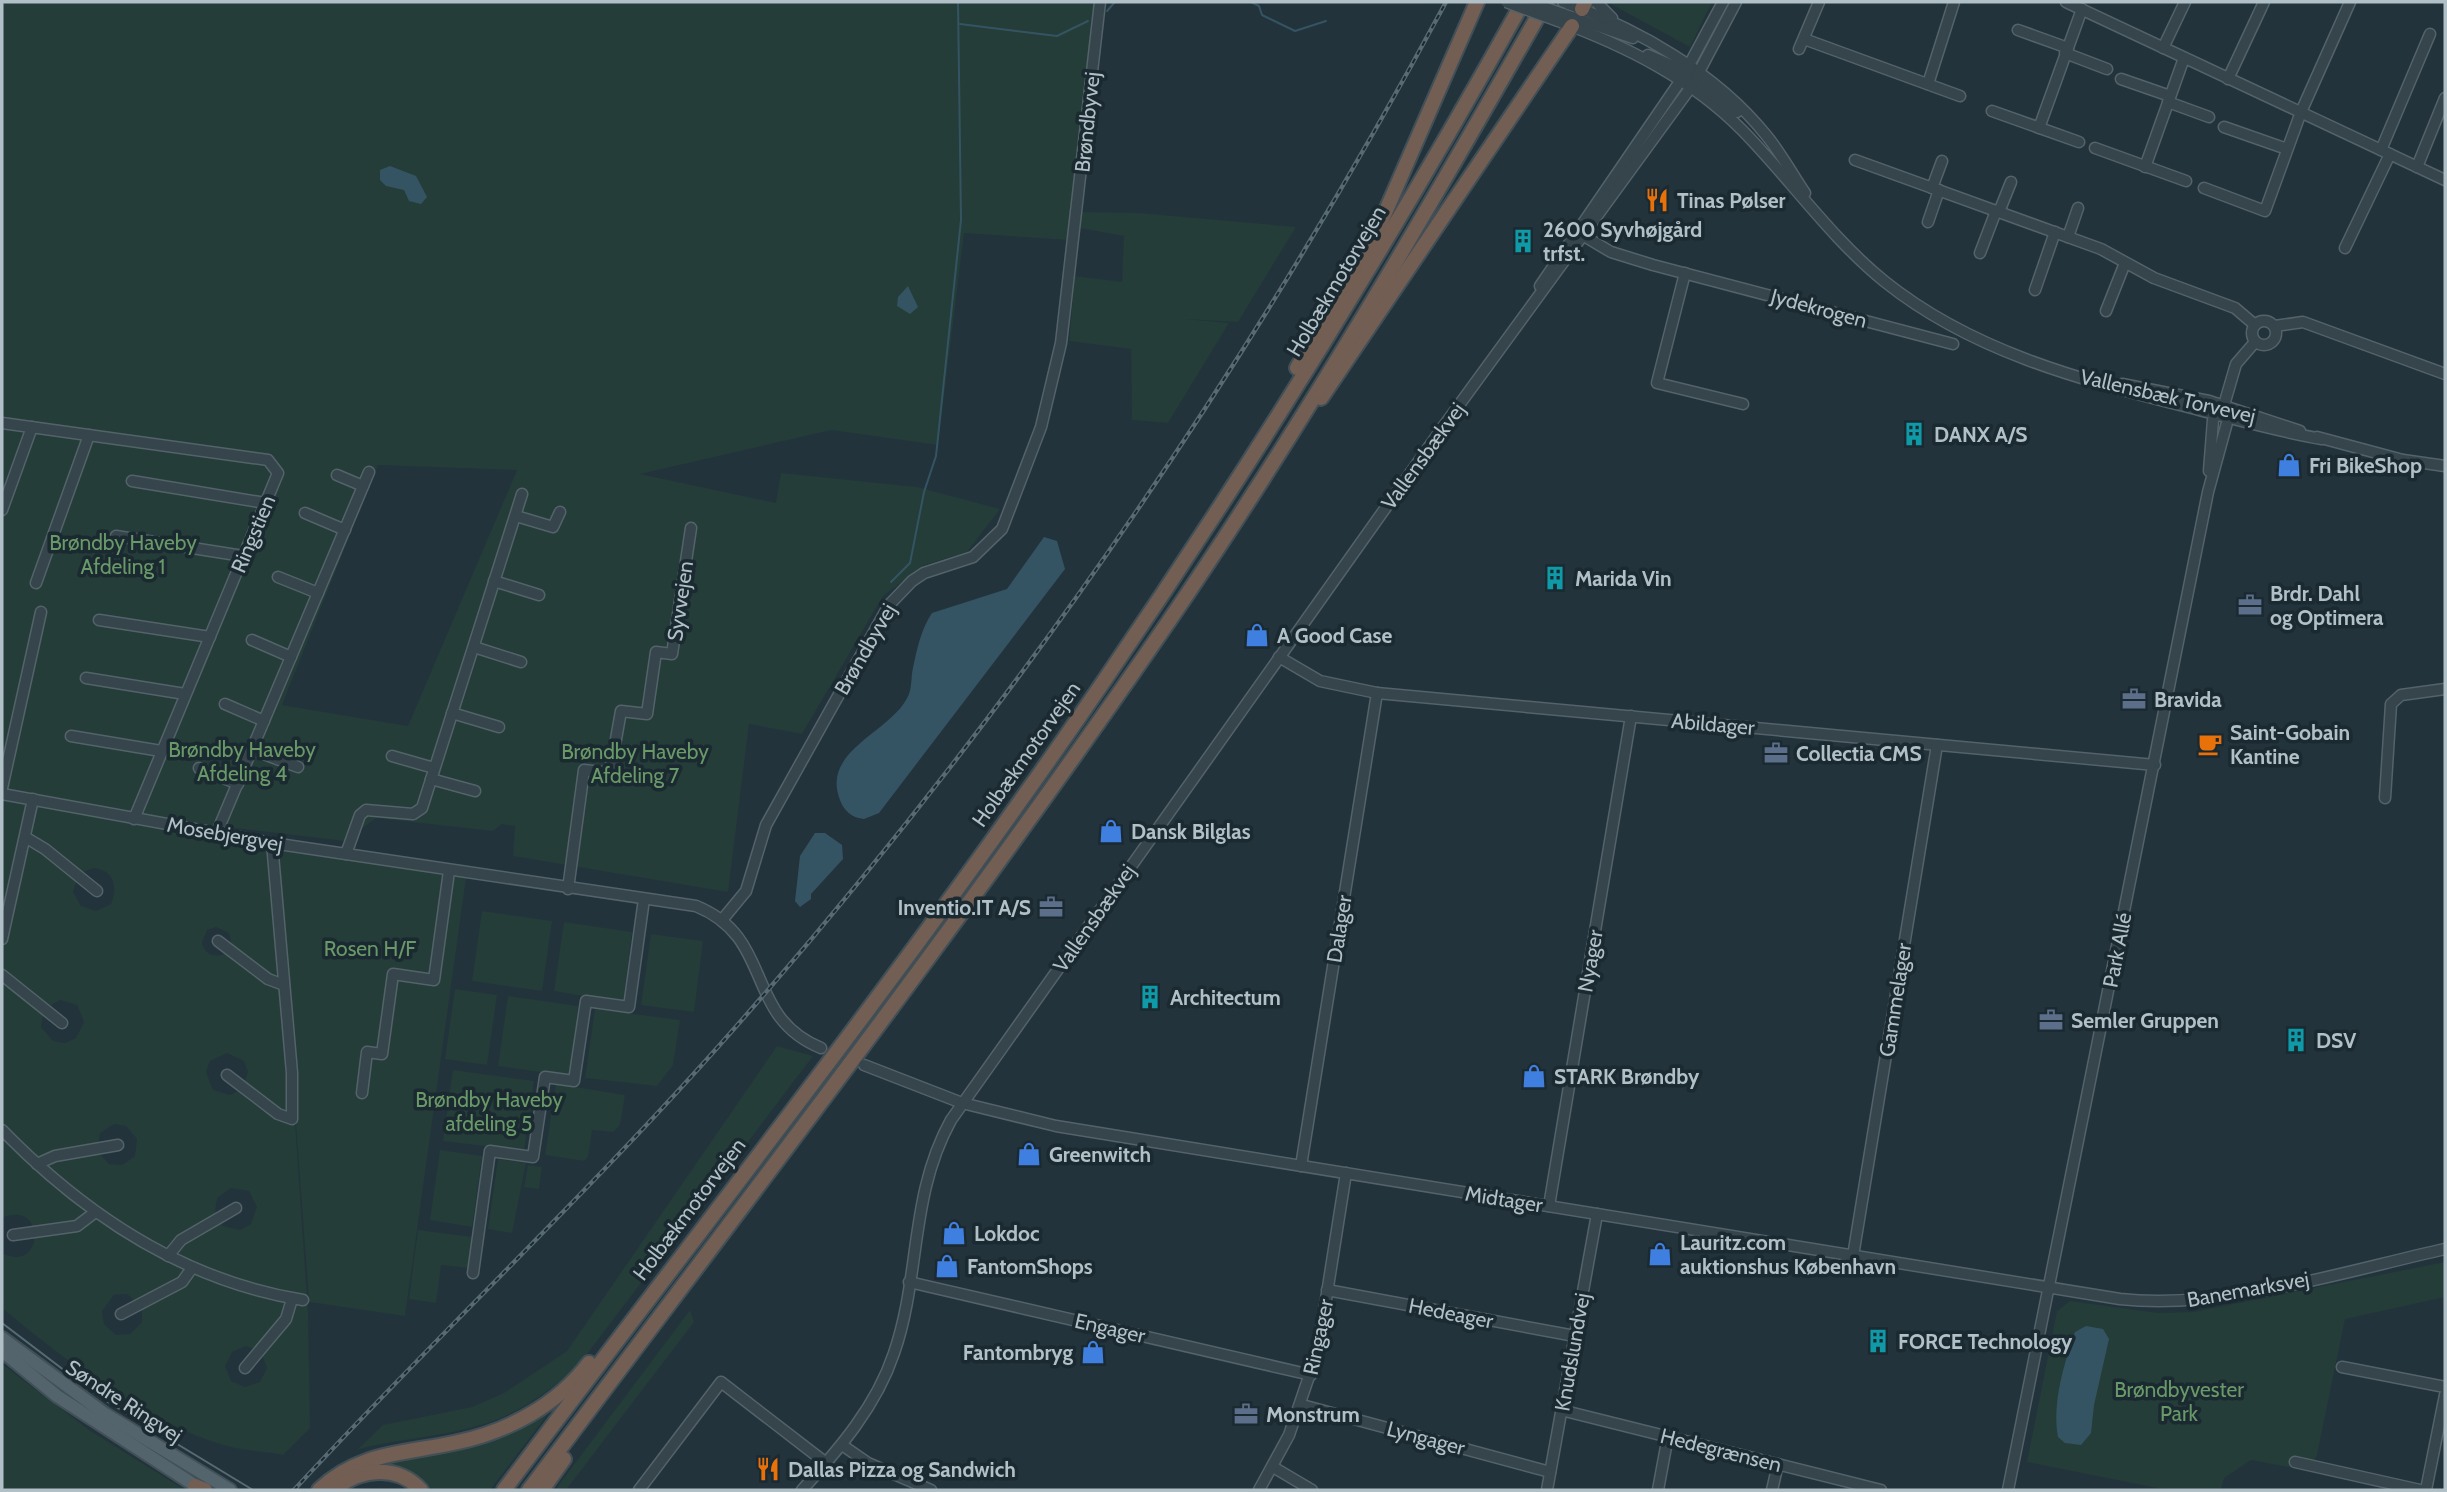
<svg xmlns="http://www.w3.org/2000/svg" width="2447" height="1492" viewBox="0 0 2447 1492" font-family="Cabin,sans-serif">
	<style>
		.green { fill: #243d39; fill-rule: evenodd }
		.water { fill: #355463 }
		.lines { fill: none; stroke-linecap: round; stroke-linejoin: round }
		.stream { stroke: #355463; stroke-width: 2 }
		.minor-casing { stroke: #54626a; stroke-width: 13 }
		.major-casing { stroke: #425058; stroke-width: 16 }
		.highway-casing { stroke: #414f57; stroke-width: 18 }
		.minor { stroke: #36444c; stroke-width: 10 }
		.major { stroke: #54646c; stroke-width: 12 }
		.highway { stroke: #725e53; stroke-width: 14 }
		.tram { stroke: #586a73; stroke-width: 2 }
		.rail-casing { stroke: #586a73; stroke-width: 4.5 }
		.rail { stroke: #1b2931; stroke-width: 2; stroke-dasharray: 5; stroke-linecap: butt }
		.minor-bridge-casing { stroke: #54626a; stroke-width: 13; stroke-linecap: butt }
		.minor-bridge { stroke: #36444c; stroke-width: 10 }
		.labels { text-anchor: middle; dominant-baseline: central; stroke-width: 7; stroke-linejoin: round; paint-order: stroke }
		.street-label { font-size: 21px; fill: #b1bfc7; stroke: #1b2931 }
		.poi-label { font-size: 21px; font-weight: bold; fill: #b1bfc7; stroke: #1b2931; text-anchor: start }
		.park-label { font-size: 21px; fill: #699968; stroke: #1b2931 }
	</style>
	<rect width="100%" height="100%" fill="#22333c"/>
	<g class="green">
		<path d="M2 2H1096L1069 240 964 233 938 445 831 430 640 474 776 503 781 473 917 487 1000 509 967 552 924 565 883 596 802 734 749 724 728 892 513 856 515 826 502 824 493 831 376 818 345 841 74 809 142 825 466 878 405 1316 309 1302 277 860 308 1312 310 1428 283 1455C267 1452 251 1451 235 1448 155 1429 64 1360 2 1308V1253C44 1275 47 1198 2 1218ZM378 465 517 470 408 726 282 705ZM93 868C114 870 118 886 111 904L96 911 81 906 73 892 79 874ZM216 927 229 933 231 942 224 954C213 958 205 954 202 943L207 930ZM60 1000 77 1005 84 1022 76 1038 65 1043 53 1041 41 1027 44 1009ZM227 1053 244 1061 248 1072 242 1089 230 1095 213 1090 206 1072 210 1061ZM114 1124 126 1126 137 1139 135 1156 122 1165 109 1164 97 1151 100 1133ZM231 1188 249 1191 257 1207 251 1224 240 1230 223 1226 215 1213 217 1198ZM127 1294 142 1307V1322L130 1334 116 1335 104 1324 102 1311 114 1295ZM246 1346 261 1352 267 1368 260 1382 245 1387 231 1381 225 1366 232 1352Z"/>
		<polygon points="1607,2 1712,2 1690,47"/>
		<polygon points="1081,212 1139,213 1296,227 1238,322 1184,319 1229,323 1168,423 1132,420 1131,349 1069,341 1075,276 1122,282 1124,236 1080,228"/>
		<polygon points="482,911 552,921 542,991 472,981"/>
		<polygon points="564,922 632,932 623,1003 554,991"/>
		<polygon points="651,934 703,941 694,1012 641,1005"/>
		<polygon points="455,989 497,995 487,1065 445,1059"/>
		<polygon points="508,996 578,1006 570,1076 498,1066"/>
		<polygon points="595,1009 680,1020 673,1065 657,1086 585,1078"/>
		<path d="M777 1046 813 1056 578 1366C551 1390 517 1415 481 1425 441 1437 398 1439 358 1449L383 1425 472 1407 504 1393 567 1351Z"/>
		<polygon points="453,1070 534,1081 524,1151 443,1141"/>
		<polygon points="556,1084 625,1095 620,1125 613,1132 592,1130 588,1157 584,1161 545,1155"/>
		<polygon points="440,1150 482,1156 472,1227 430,1220"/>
		<polygon points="498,1159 526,1163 512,1233 488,1229"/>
		<polygon points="528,1165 542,1167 539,1189 524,1187"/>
		<polygon points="418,1230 473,1237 469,1268 441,1265 436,1303 409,1299"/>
		<polygon points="2445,1262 2445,1297 2345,1319 2317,1455 2310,1471 2251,1460 2224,1478 2221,1490 2167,1490 2027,1462 2057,1311 2070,1301 2158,1313 2193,1312"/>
		<polygon points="690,1310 694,1322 566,1490 555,1490"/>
		<polygon points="2,1364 89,1430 185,1490 2,1490"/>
		<polygon points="548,1414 490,1490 432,1490 410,1471 385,1463 488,1442"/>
	</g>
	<g class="water">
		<polygon points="390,166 416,176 427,197 421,204 409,201 404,190 386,186 380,180 380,170"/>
		<polygon points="908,286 918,307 910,314 897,306 898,297"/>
		<path d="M1044 537 1057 541 1065 569 879 813 864 819C852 818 844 811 840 800 820 749 894 732 909 694 912 686 911 676 913 668 917 649 921 629 932 613L1007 589Z"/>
		<polygon points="815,833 825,833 842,845 843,859 811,894 811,899 800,907 795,901 800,856"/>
		<path d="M2086 1326 2103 1329 2109 1339 2094 1405 2091 1433 2081 1445 2065 1443 2058 1437C2052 1403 2064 1364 2075 1332Z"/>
	</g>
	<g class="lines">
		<g class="stream">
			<polyline points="1251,2 1259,6 1262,15 1295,31 1326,21"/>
			<polyline points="1107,11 1115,2"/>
			<polyline points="960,24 1057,36 1088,21"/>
			<polyline points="891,582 910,563 924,492 936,456 961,220 958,2"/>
		</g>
		<g class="minor-casing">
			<g id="minor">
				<path d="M1563 2C1638 29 1716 73 1766 135 1781 153 1792 174 1805 193"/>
				<polyline points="1596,2 1612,18"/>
				<polyline points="2066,2 2445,180"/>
				<polyline points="1563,14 1633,38"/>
				<path d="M1558 21C1626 46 1692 79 1743 131 1791 180 1831 238 1884 281 1971 351 2078 379 2184 406 2230 418 2275 431 2322 439"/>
				<polyline points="2018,30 2068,48"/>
				<polyline points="1804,39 1960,96"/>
				<polyline points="2163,48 2185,2"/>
				<polyline points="1799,49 1819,2"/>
				<polyline points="2065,53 2107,69"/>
				<polyline points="1648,55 1692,74"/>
				<polyline points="2121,79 2170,96"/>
				<polyline points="2228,79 2264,2"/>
				<polyline points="1688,81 1695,81 1737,112"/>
				<polyline points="1928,84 1954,2"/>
				<polyline points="2168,102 2209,117"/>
				<polyline points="1992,111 2079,142"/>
				<polyline points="2224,127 2287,149"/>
				<polyline points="2039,128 2082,9"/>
				<polyline points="2095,148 2186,181"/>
				<polyline points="2381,150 2430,34"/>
				<polyline points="1855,160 2101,249 2154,278 2235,308 2255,325"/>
				<polyline points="2145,167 2184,58"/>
				<polyline points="2417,167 2445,98"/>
				<polyline points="1932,188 1942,161"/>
				<polyline points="2204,188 2265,211 2301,112 2350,2"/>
				<polyline points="1999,212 2011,182"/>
				<polyline points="1928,222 1939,190"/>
				<polyline points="1579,233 1611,252 1653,265 1953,344"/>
				<polyline points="2068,237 2078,208"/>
				<polyline points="2345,248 2390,154"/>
				<polyline points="1980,253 1996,211"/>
				<polyline points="1685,273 1657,383 1743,404"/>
				<polyline points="1540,286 1681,80 1723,2"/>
				<polyline points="2035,290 2055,232"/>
				<polyline points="2106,311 2125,263"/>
				<circle cx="2264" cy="333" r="12"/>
				<polyline points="2275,326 2303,322 2445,374"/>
				<polyline points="2122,384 2209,401 2300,431"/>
				<polyline points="2224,405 2236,364 2255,342"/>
				<polyline points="2,423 268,460 278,473 134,819"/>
				<polyline points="2317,437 2403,460 2445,466"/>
				<polyline points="2209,471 2213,420 2219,411"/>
				<polyline points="337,475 363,486"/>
				<polyline points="132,481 265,503"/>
				<polyline points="2,510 32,427"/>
				<polyline points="305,513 345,530"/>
				<polyline points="516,516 553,527 560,512"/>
				<polyline points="116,536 243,556"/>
				<polyline points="278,577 318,593"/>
				<polyline points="494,581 539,595"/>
				<polyline points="36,583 89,435"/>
				<polyline points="99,620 210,637"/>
				<polyline points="252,640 291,657"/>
				<polyline points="474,647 521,662"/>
				<polyline points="1279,657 1320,681 1377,693 2155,765"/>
				<polyline points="86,678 185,694"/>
				<polyline points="225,704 264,721"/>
				<polyline points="452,713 499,727"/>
				<polyline points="71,736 161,751"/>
				<polyline points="253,750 298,767"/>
				<polyline points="392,756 434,768"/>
				<polyline points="199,768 238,784"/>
				<polyline points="431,779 475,791"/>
				<polyline points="2,788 41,612"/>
				<path d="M2 794 272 843 696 906C775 938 743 1016 821 1048"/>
				<polyline points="2385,798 2391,704 2401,695 2445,689"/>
				<polyline points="217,832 369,472"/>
				<polyline points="25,837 45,849 97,891"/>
				<polyline points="346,854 360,815 366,810 413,814 422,808 522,494"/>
				<polyline points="568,889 584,770 610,773 621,711 647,714 656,652 672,654 691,528"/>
				<polyline points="722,920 746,891 766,825 889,605 912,581 924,573 973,557 1002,529 1041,427 1061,343 1100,2"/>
				<polyline points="2,939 33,799"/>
				<polyline points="218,941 268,979 284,985"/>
				<polyline points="2,975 62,1023"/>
				<path d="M864 1065 962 1103 1056 1126 2120 1299C2225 1310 2342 1272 2445 1249"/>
				<polyline points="227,1075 278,1114 292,1119 292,1073 272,843"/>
				<polyline points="362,1093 367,1052 382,1054 393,974 434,980 449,871"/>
				<path d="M2 1130C84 1214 185 1281 303 1300"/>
				<polyline points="37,1164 55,1156 118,1145"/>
				<polyline points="1301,1166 1377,693"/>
				<polyline points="1549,1206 1631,716"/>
				<polyline points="13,1235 77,1226 94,1213"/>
				<polyline points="168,1256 181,1240 236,1208"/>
				<polyline points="1853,1256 1937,745"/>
				<polyline points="473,1273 490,1151 533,1157 545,1077 574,1081 586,1001 629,1007 644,899"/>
				<polyline points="909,1282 1311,1375"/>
				<polyline points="1327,1290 1575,1336"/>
				<polyline points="121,1314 182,1282 192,1268"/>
				<polyline points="2342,1367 2445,1387"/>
				<polyline points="245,1368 286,1319 292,1299"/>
				<polyline points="1302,1405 1550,1472"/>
				<polyline points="1561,1410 1881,1490"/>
				<polyline points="842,1445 868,1463 931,1490"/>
				<polyline points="2295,1462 2420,1490"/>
				<polyline points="1273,1467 1312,1490"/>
				<polyline points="639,1490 721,1382 826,1463"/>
				<path d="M802 1490C839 1449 876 1407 894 1353 921 1275 909 1196 951 1120L1443 427 1691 87 1736 2"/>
				<polyline points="1259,1490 1289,1435 1318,1350 1346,1173"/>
				<polyline points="1547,1490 1597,1214"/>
				<polyline points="1658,1490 1668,1436"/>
				<polyline points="1772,1490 1778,1464"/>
				<polyline points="2008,1490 2208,492 2228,419 2224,405"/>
				<polyline points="2426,1490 2445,1395"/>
			</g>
		</g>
		<g class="major-casing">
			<g id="major">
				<polyline points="2,1338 105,1414 230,1490"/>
				<polyline points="2,1351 57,1396 202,1490"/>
			</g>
		</g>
		<g class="highway-casing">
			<g id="highway">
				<polyline points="1582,9 1585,2"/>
				<polyline points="1297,368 1381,222 1477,2"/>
				<polyline points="1321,398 1572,26"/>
				<polyline points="195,1486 205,1490"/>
				<path d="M319 1490C360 1451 406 1454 458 1442 509 1431 557 1405 589 1363"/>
				<path d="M334 1490C360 1468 397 1464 421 1490"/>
				<path d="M504 1490C706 1222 915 958 1104 681 1254 461 1394 235 1523 2"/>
				<path d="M529 1490C745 1202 965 918 1169 621 1305 422 1427 212 1546 2"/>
				<polyline points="542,1490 564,1459"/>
			</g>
		</g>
		<use href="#minor" class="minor"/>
		<use href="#major" class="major"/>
		<use href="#highway" class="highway"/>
		<polyline class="tram" points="2,1323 98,1396 253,1490"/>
		<g class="rail-casing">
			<path id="rail" d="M294 1490C438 1334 593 1189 733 1030 1010 716 1248 370 1446 2"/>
		</g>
		<use href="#rail" class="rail"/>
		<g class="minor-bridge-casing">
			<g id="minor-bridge">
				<polyline points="1506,2 1558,21"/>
				<polyline points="1529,2 1563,14"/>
			</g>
		</g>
		<use href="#minor-bridge" class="minor-bridge"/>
	</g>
	<defs>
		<g id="restaurant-bare" transform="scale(1.89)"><path d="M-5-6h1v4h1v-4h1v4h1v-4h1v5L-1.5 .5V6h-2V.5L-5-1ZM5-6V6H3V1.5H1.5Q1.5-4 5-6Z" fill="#e8710a" stroke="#1b2931" stroke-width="2.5" paint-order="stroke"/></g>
		<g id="building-bare" transform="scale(1.89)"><path d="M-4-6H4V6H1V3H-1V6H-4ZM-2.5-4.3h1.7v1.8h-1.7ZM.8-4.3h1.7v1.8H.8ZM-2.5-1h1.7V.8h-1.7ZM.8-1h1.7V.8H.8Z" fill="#0f9aa8" stroke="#1b2931" stroke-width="2.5" paint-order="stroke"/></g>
		<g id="shop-bare" transform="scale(1.89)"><path d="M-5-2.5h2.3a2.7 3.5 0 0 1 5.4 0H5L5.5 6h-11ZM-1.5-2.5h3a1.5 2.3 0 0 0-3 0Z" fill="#3f7fe0" stroke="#1b2931" stroke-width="2.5" paint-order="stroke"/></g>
		<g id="office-bare" transform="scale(1.89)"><path d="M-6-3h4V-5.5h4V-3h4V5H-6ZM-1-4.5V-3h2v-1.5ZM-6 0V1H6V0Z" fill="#5c6f8a" stroke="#1b2931" stroke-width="2.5" paint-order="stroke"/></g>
		<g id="cafe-bare" transform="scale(1.89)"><path d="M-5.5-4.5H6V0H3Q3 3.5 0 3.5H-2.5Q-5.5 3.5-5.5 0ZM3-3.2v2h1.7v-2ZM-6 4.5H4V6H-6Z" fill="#e8710a" stroke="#1b2931" stroke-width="2.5" paint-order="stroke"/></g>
	</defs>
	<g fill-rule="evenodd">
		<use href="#restaurant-bare" x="1657" y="200"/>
		<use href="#building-bare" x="1523" y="241"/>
		<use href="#building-bare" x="1914" y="434"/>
		<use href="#shop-bare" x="2289" y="465"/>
		<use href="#building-bare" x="1555" y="578"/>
		<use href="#office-bare" x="2250" y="605"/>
		<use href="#shop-bare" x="1257" y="635"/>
		<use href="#office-bare" x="2134" y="699"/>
		<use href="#cafe-bare" x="2210" y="744"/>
		<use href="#office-bare" x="1776" y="753"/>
		<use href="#shop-bare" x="1111" y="831"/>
		<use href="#office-bare" x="1051" y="907"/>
		<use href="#building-bare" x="1150" y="997"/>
		<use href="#office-bare" x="2051" y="1020"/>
		<use href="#building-bare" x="2296" y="1040"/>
		<use href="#shop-bare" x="1534" y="1076"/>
		<use href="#shop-bare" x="1029" y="1154"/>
		<use href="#shop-bare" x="954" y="1233"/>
		<use href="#shop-bare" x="1660" y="1254"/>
		<use href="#shop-bare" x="947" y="1266"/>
		<use href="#building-bare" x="1878" y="1341"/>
		<use href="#shop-bare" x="1093" y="1352"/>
		<use href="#office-bare" x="1246" y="1414"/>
		<use href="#restaurant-bare" x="768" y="1469"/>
	</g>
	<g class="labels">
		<g class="street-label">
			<text transform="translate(1087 122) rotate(-84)">Brøndbyvej</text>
			<text transform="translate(1336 281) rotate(-59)">Holbækmotorvejen</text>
			<text transform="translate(1819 308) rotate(15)">Jydekrogen</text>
			<text transform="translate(2168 396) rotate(13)">Vallensbæk Torvevej</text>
			<text transform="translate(1423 456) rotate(-54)">Vallensbækvej</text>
			<text transform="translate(253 534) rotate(-67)">Ringstien</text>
			<text transform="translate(680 601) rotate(-82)">Syvvejen</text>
			<text transform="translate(865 649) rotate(-60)">Brøndbyvej</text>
			<text transform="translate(1713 724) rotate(5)">Abildager</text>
			<text transform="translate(1026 754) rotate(-55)">Holbækmotorvejen</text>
			<text transform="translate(225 834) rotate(10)">Mosebjergvej</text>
			<text transform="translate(1094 918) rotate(-55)">Vallensbækvej</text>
			<text transform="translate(1339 929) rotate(-81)">Dalager</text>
			<text transform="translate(2117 950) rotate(-79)">Park Allé</text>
			<text transform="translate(1590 961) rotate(-80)">Nyager</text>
			<text transform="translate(1895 1000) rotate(-81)">Gammelager</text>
			<text transform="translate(1504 1199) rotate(9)">Midtager</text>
			<text transform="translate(689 1209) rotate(-53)">Holbækmotorvejen</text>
			<text transform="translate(2248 1289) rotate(-10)">Banemarksvej</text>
			<text transform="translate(1451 1313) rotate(11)">Hedeager</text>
			<text transform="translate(1110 1328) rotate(13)">Engager</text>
			<text transform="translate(1318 1337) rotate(-78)">Ringager</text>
			<text transform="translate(1572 1352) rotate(-80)">Knudslundvej</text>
			<text transform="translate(124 1401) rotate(33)">Søndre Ringvej</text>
			<text transform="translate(1426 1438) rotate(15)">Lyngager</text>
			<text transform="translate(1721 1450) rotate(14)">Hedegrænsen</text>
		</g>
		<g class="poi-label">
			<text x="1677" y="200">Tinas Pølser</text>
			<text x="1543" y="229">2600 Syvhøjgård<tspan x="1543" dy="24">trfst.</tspan></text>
			<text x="1934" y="434">DANX A/S</text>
			<text x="2309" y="465">Fri BikeShop</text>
			<text x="1575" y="578">Marida Vin</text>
			<text x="2270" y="593">Brdr. Dahl<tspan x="2270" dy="24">og Optimera</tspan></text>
			<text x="1277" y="635">A Good Case</text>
			<text x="2154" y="699">Bravida</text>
			<text x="2230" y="732">Saint-Gobain<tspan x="2230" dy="24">Kantine</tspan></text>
			<text x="1796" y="753">Collectia CMS</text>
			<text x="1131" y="831">Dansk Bilglas</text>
			<text x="1031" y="907" text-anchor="end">Inventio.IT A/S</text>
			<text x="1170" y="997">Architectum</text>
			<text x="2071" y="1020">Semler Gruppen</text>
			<text x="2316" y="1040">DSV</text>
			<text x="1554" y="1076">STARK Brøndby</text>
			<text x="1049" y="1154">Greenwitch</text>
			<text x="974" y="1233">Lokdoc</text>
			<text x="1680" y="1242">Lauritz.com<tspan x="1680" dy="24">auktionshus København</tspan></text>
			<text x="967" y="1266">FantomShops</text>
			<text x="1898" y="1341">FORCE Technology</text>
			<text x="1073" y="1352" text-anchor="end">Fantombryg</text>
			<text x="1266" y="1414">Monstrum</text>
			<text x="788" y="1469">Dallas Pizza og Sandwich</text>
		</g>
		<g class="park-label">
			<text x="123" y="542">Brøndby Haveby<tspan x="123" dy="24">Afdeling 1</tspan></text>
			<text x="242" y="749">Brøndby Haveby<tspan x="242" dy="24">Afdeling 4</tspan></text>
			<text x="635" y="751">Brøndby Haveby<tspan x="635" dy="24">Afdeling 7</tspan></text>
			<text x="370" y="948">Rosen H/F</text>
			<text x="489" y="1099">Brøndby Haveby<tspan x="489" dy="24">afdeling 5</tspan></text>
			<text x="2179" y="1389">Brøndbyvester<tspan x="2179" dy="24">Park</tspan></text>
		</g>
	</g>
	<rect width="2447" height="1492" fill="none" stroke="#b1bfc7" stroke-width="7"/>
</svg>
